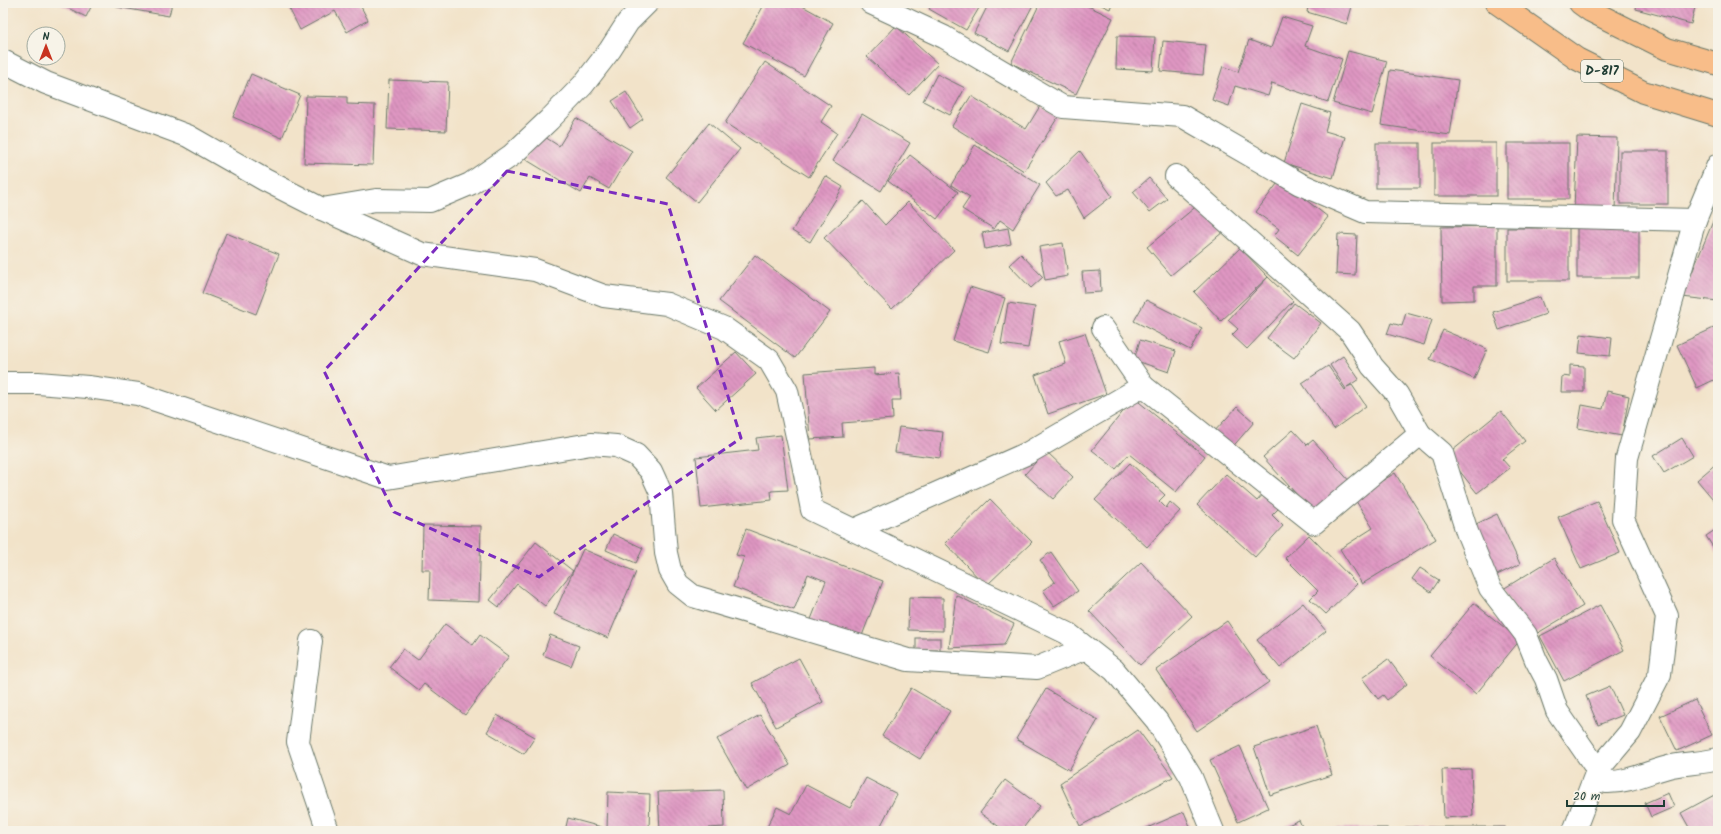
<svg xmlns="http://www.w3.org/2000/svg" width="1721" height="834" viewBox="0 0 1721 834" font-family="Kalam,sans-serif">
	<style>
		.building { fill: url(#building-back-hatch) }
		.lines { fill: none; stroke-linecap: round; stroke-linejoin: round }
		.minor-casing { stroke: #697768; stroke-width: 24 }
		.trunk-casing { stroke: #697768; stroke-width: 24 }
		.minor { stroke: #fff; stroke-width: 22 }
		.trunk { stroke: #f8bd89; stroke-width: 22 }
		.marked { fill: none; stroke: #7b2cbf; stroke-width: 3; stroke-dasharray: 8 5; stroke-linejoin: round }
		.labels { text-anchor: middle; dominant-baseline: central; stroke-width: 3.5; stroke-linejoin: round; paint-order: stroke }
		.shield { fill: #f7f3e8; stroke: #60746a; stroke-width: 1 }
		.shield-label { font-size: 13px; font-weight: bold; fill: #1f3d34 }
	</style>
	<defs>
		<pattern id="building-back-hatch" width="6" height="6" patternUnits="userSpaceOnUse"><rect width="6" height="6" fill="#df96c2"/><path d="M-1 5l2 2M0 0l6 6M5-1l2 2" fill="none" stroke="#b47c9e"/></pattern>
	</defs>
	<rect width="100%" height="100%" fill="#f7f3e8"/>
	<filter id="ink" filterUnits="userSpaceOnUse"><feTurbulence type="fractalNoise" baseFrequency=".025" numOctaves="2"/><feDisplacementMap in="SourceGraphic" scale="8" xChannelSelector="R" yChannelSelector="G"/><feConvolveMatrix kernelMatrix="1 2 1 2 8 2 1 2 1" color-interpolation-filters="sRGB"/></filter>
	<filter id="wash" filterUnits="userSpaceOnUse"><feTurbulence type="fractalNoise" baseFrequency=".012" numOctaves="4" result="noise"/><feDisplacementMap in="SourceGraphic" scale="16" xChannelSelector="R" yChannelSelector="G"/><feGaussianBlur stdDeviation="0.9" result="paint"/><feColorMatrix in="noise" values="0 0 0 0 0 0 0 0 0 0 0 0 0 0 0 0 0 1.4 0 .05"/><feComposite in="paint" operator="in"/></filter>
	<g filter="url(#wash)">
		<rect width="100%" height="100%" fill="#f2e3c9"/>
		<g id="blocks">
			<g class="building">
				<polygon points="58,3 93,3 86,17"/>
				<polygon points="118,3 172,3 169,16 117,7"/>
				<polygon points="298,3 359,3 368,20 347,32 335,11 300,30 289,8"/>
				<polygon points="765,3 797,3 833,23 804,76 743,43"/>
				<polygon points="933,3 982,3 966,30 929,9"/>
				<polygon points="989,3 1034,3 1009,51 974,33"/>
				<polygon points="1040,3 1082,3 1113,18 1076,94 1011,63"/>
				<polygon points="1097,3 1112,3 1110,9"/>
				<polygon points="1309,3 1353,3 1347,24 1307,12"/>
				<polygon points="1637,3 1696,3 1691,24 1636,9"/>
				<polygon points="1282,17 1312,26 1305,46 1342,59 1328,102 1272,83 1268,96 1235,86 1229,106 1212,100 1223,66 1238,72 1249,40 1271,48"/>
				<polygon points="896,26 938,64 909,95 867,57"/>
				<polygon points="1117,36 1155,37 1153,71 1116,69"/>
				<polygon points="1163,41 1206,45 1203,75 1160,71"/>
				<polygon points="1348,51 1387,61 1372,114 1333,103"/>
				<polygon points="765,62 831,106 821,122 837,133 809,177 725,123"/>
				<polygon points="1390,70 1458,80 1450,135 1381,125"/>
				<polygon points="251,74 300,95 282,138 233,117"/>
				<polygon points="937,74 965,88 950,115 923,101"/>
				<polygon points="389,80 448,82 446,131 387,129"/>
				<polygon points="626,92 643,119 630,128 612,101"/>
				<polygon points="306,96 347,97 347,104 375,105 373,165 304,163"/>
				<polygon points="971,96 1026,129 1040,106 1058,117 1024,171 952,126"/>
				<polygon points="1302,104 1330,113 1325,131 1345,137 1333,178 1284,163"/>
				<polygon points="862,114 910,143 881,191 833,161"/>
				<polygon points="576,118 632,151 609,189 590,178 581,193 525,159 540,134 559,146"/>
				<polygon points="709,123 740,149 697,202 666,177"/>
				<polygon points="1577,137 1617,138 1615,211 1574,209"/>
				<rect x="1376" y="143" width="44" height="45"/>
				<rect x="1434" y="143" width="62" height="53"/>
				<rect x="1507" y="143" width="62" height="56"/>
				<polygon points="975,145 1040,185 1013,229 1000,220 994,229 962,209 970,197 951,185"/>
				<polygon points="1080,151 1112,196 1084,218 1068,190 1056,196 1046,183"/>
				<rect x="1620" y="151" width="48" height="53"/>
				<polygon points="910,155 958,192 937,219 888,181"/>
				<polygon points="825,176 843,187 810,242 792,231"/>
				<polygon points="1149,178 1167,199 1150,212 1133,192"/>
				<polygon points="1280,180 1328,217 1298,255 1274,236 1279,229 1256,212"/>
				<polygon points="863,201 885,225 908,202 954,250 892,309 824,238"/>
				<polygon points="1199,204 1223,232 1171,275 1147,247"/>
				<polygon points="1718,209 1718,301 1682,297"/>
				<rect x="1577" y="225" width="62" height="53"/>
				<polygon points="1497,226 1497,286 1474,286 1474,300 1442,301 1441,227"/>
				<polygon points="1008,228 1011,244 985,249 982,233"/>
				<rect x="1507" y="228" width="62" height="53"/>
				<polygon points="226,233 279,254 256,314 202,293"/>
				<polygon points="1338,234 1357,235 1355,275 1336,274"/>
				<polygon points="1063,243 1068,276 1045,280 1039,247"/>
				<polygon points="1240,248 1268,277 1221,321 1194,292"/>
				<polygon points="1021,254 1043,277 1031,288 1009,265"/>
				<polygon points="755,255 830,312 795,358 719,301"/>
				<polygon points="1100,271 1101,292 1084,293 1082,272"/>
				<polygon points="1268,277 1293,301 1247,349 1232,335 1238,329 1228,320"/>
				<polygon points="970,287 1005,298 989,352 953,341"/>
				<polygon points="1540,297 1546,314 1499,330 1493,312"/>
				<polygon points="1146,300 1202,328 1190,350 1134,321"/>
				<polygon points="1008,303 1035,307 1028,348 1001,344"/>
				<polygon points="1294,303 1321,323 1294,358 1267,338"/>
				<polygon points="1406,313 1432,320 1424,345 1387,334 1391,323 1402,326"/>
				<polygon points="1718,326 1718,378 1697,388 1677,345"/>
				<polygon points="1443,330 1487,349 1474,379 1430,359"/>
				<polygon points="1085,333 1106,394 1048,414 1035,375 1066,364 1059,341"/>
				<polygon points="1581,334 1612,338 1610,356 1579,353"/>
				<polygon points="1140,340 1176,351 1169,372 1134,360"/>
				<polygon points="736,352 756,374 716,410 696,388"/>
				<polygon points="1343,356 1359,379 1347,387 1352,385 1366,406 1334,429 1302,383 1328,366 1345,390 1346,389 1330,365"/>
				<polygon points="1570,365 1584,366 1584,392 1561,392 1562,376 1570,377"/>
				<polygon points="874,368 874,375 899,373 901,400 892,400 893,419 842,423 843,437 810,439 805,373"/>
				<polygon points="1607,391 1629,396 1622,436 1578,428 1582,405 1603,409"/>
				<polygon points="1134,398 1205,456 1176,492 1129,454 1116,469 1092,450"/>
				<polygon points="1237,407 1254,422 1230,450 1212,434"/>
				<polygon points="1501,411 1525,441 1502,459 1510,468 1477,493 1447,455"/>
				<polygon points="899,427 943,432 940,458 895,452"/>
				<polygon points="1293,430 1307,445 1313,440 1352,484 1316,516 1263,457"/>
				<polygon points="781,435 788,490 771,491 772,500 701,508 696,457 758,450 756,438"/>
				<polygon points="1682,438 1693,456 1664,473 1653,456"/>
				<polygon points="1046,451 1073,477 1053,499 1025,474"/>
				<polygon points="1718,462 1718,505 1697,480"/>
				<polygon points="1130,463 1165,495 1159,501 1166,508 1170,502 1180,511 1147,547 1095,500"/>
				<polygon points="1395,473 1436,539 1362,584 1340,549 1373,528 1354,498"/>
				<polygon points="1226,474 1257,501 1265,492 1281,506 1272,515 1283,526 1255,557 1197,505"/>
				<polygon points="990,499 1032,542 986,586 945,543"/>
				<polygon points="1597,501 1620,553 1581,569 1558,517"/>
				<polygon points="1497,514 1520,564 1497,575 1474,525"/>
				<polygon points="423,525 481,526 479,602 429,600 430,570 422,570"/>
				<polygon points="1718,528 1718,555 1706,536"/>
				<polygon points="746,529 883,581 860,641 810,622 826,581 808,574 794,610 733,587 744,557 736,555"/>
				<polygon points="613,534 643,548 636,563 606,550"/>
				<polygon points="1309,535 1357,584 1326,614 1310,599 1318,591 1285,558"/>
				<polygon points="536,542 573,571 545,606 517,584 499,607 490,600"/>
				<polygon points="583,549 636,572 608,638 554,614"/>
				<polygon points="1051,552 1078,591 1054,606 1043,590 1055,582 1040,560"/>
				<polygon points="1554,558 1583,606 1531,637 1503,589"/>
				<polygon points="1141,562 1192,616 1140,665 1089,611"/>
				<polygon points="1420,568 1439,580 1431,592 1412,579"/>
				<polygon points="956,595 1014,624 1004,645 949,648"/>
				<polygon points="909,597 943,598 943,631 908,630"/>
				<polygon points="1303,603 1326,631 1280,668 1257,640"/>
				<polygon points="1474,603 1520,640 1476,694 1430,656"/>
				<polygon points="1600,605 1624,650 1564,681 1540,636"/>
				<polygon points="1227,621 1269,682 1197,731 1156,670"/>
				<polygon points="445,624 473,645 480,635 509,656 465,715 424,684 419,690 389,667 403,649 418,660"/>
				<polygon points="550,635 579,646 571,666 543,655"/>
				<rect x="916" y="638" width="24" height="12"/>
				<polygon points="799,658 823,702 776,727 752,683"/>
				<polygon points="1388,659 1407,684 1387,700 1383,695 1378,699 1362,678"/>
				<polygon points="1610,686 1623,715 1598,725 1586,696"/>
				<polygon points="911,688 950,711 920,759 882,736"/>
				<polygon points="1046,689 1098,720 1069,770 1016,739"/>
				<polygon points="1695,700 1712,735 1677,751 1660,716"/>
				<polygon points="497,715 535,737 524,754 487,732"/>
				<polygon points="760,715 790,765 746,790 717,739"/>
				<polygon points="1316,726 1332,775 1270,795 1254,747"/>
				<polygon points="1138,730 1173,777 1080,826 1060,783"/>
				<polygon points="1240,746 1268,808 1238,822 1210,760"/>
				<polygon points="1471,769 1473,816 1444,818 1442,770"/>
				<polygon points="866,778 897,794 878,831 765,831 777,807 791,814 806,785 850,808"/>
				<polygon points="1005,780 1040,806 1021,831 1005,831 980,813"/>
				<polygon points="723,790 724,827 709,828 709,831 660,831 658,792"/>
				<polygon points="608,792 650,794 649,831 607,830"/>
				<polygon points="1668,793 1674,807 1651,817 1645,803"/>
				<polygon points="1718,793 1718,825 1707,831 1691,831 1681,813"/>
				<polygon points="1184,812 1192,831 1140,831"/>
				<polygon points="568,818 605,828 604,831 565,831"/>
				<polygon points="1299,820 1304,831 1275,831"/>
				<rect x="1406" y="827" width="99" height="4"/>
				<rect x="1335" y="828" width="52" height="3"/>
			</g>
		</g>
	</g>
	<g filter="url(#ink)">
		<use href="#blocks" fill-opacity="0" stroke="#697768" stroke-width="1"/>
		<g class="lines">
			<g class="minor-casing">
				<g id="minor">
					<polyline points="871,3 944,37 1063,107 1182,116 1300,184 1365,212 1695,220"/>
					<polyline points="3,61 46,83 188,136 265,180 322,209 422,254 535,270 604,296 667,304 724,328 769,360 787,391 803,464 812,510 1067,633 1114,670 1157,721 1191,777 1213,831"/>
					<path d="M1176 176 1350 331 1364 352 1372 366 1397 394 1420 434 1442 453 1467 532 1490 588 1526 635 1536 660 1546 679 1557 711 1606 782C1628 783 1650 771 1672 766 1687 763 1703 763 1718 759"/>
					<polyline points="322,209 376,200 430,201 470,184 512,155 549,120 583,85 610,50 628,22 647,3"/>
					<polyline points="1103,328 1143,386 1314,523 1420,434"/>
					<polyline points="3,383 38,383 88,387 138,394 388,478 591,444 616,446 636,455 651,471 661,493 666,553 670,570 678,584 693,596 908,660 1037,668 1086,648"/>
					<polyline points="854,530 1028,453 1143,386"/>
					<polyline points="311,641 298,742 328,831"/>
					<polyline points="1574,831 1597,771 1630,732 1660,674 1667,616 1623,519 1627,458 1695,220 1718,165"/>
				</g>
			</g>
			<g class="trunk-casing">
				<g id="trunk">
					<polyline points="1497,3 1577,59 1643,92 1718,115"/>
					<polyline points="1580,3 1591,11 1667,49 1718,64"/>
				</g>
			</g>
			<use href="#minor" class="minor"/>
			<use href="#trunk" class="trunk"/>
		</g>
	</g>
	<path class="marked" d="M507 171 668 204 741 438 539 577 394 512 324 371Z"/>
	<g class="labels">
		<rect class="shield" x="1581" y="60" width="42" height="22" rx="3"/>
		<g class="shield-label">
			<text x="1602" y="71">D-817</text>
		</g>
	</g>
	<rect width="1721" height="834" fill="none" stroke="#f7f3e8" stroke-width="16"/>
	<g transform="translate(46 46)"><circle r="19" fill="#f7f3e8" stroke="#a1aaa0"/>
	<path d="M0-3L7 15L0 10L-7 15Z" fill="#c8321e"/>
	<text y="-6" font-size="11" font-weight="bold" text-anchor="middle" fill="#1f3d34">N</text>
	</g>
	<path d="M1567 800v6h97v-6" fill="none" stroke="#1f3d34" stroke-width="2"/>
	<text x="1573" y="800" font-size="12" fill="#1f3d34" stroke="#f7f3e8" stroke-width="3" paint-order="stroke">20 m</text>
</svg>
